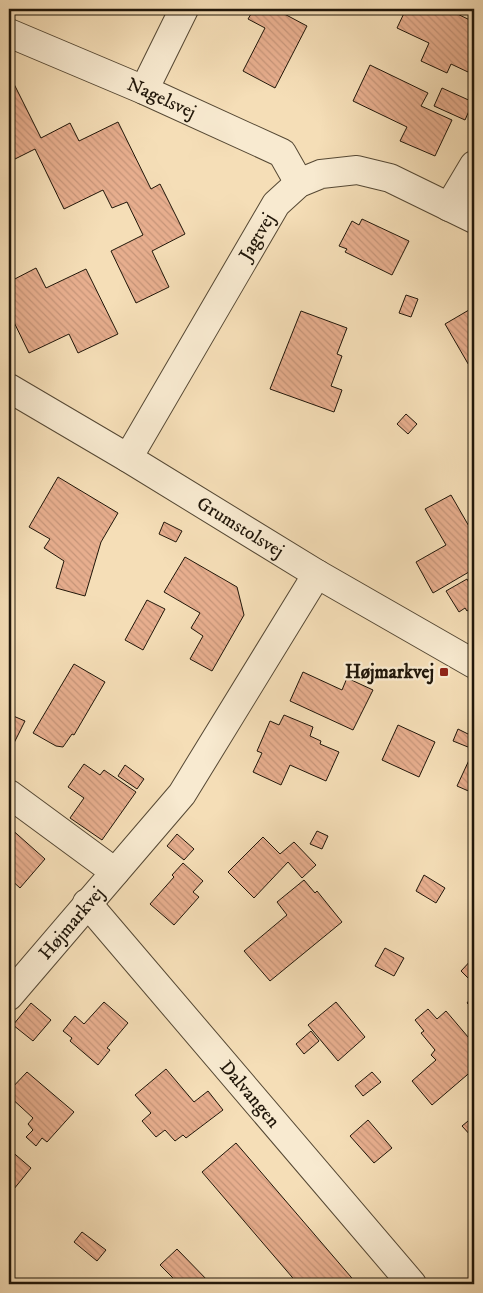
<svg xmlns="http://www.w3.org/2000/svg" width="483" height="1293" viewBox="0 0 483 1293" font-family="'IM FELL DW Pica',serif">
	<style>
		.building { fill: url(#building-back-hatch); stroke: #201609 }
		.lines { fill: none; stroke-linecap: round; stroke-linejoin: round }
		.minor-casing { stroke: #554834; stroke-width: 30 }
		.minor { stroke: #f8ead0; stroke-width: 28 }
		.poi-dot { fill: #8f2418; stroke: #f8ead0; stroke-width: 2 }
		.labels { text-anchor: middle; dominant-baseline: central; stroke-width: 4.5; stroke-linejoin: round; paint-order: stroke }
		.street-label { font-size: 19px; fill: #201609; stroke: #f8ead0 }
		.poi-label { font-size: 19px; font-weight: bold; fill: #201609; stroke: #f8ead0; text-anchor: end }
	</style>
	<defs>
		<pattern id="building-back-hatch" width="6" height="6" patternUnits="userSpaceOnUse" patternTransform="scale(1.25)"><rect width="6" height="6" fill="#e7ae8e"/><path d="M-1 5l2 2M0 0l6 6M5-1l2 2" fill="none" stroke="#c69579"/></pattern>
	</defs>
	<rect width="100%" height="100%" fill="#f5deb7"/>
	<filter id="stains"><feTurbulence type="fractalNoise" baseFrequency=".004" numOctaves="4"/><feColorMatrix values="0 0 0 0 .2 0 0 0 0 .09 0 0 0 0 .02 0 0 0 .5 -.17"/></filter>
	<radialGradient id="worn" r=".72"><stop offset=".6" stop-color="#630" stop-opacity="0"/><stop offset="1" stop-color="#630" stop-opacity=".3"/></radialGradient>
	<g class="building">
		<polygon points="254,9 275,9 307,26 275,88 243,71 265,28 248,19"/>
		<polygon points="406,9 447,9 474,22 474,64 472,63 468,72 451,64 447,73 421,61 429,43 397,28"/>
		<polygon points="370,65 428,93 421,106 452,120 435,156 400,141 407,127 353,101"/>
		<polygon points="11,78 41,138 70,123 79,141 118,122 151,189 160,184 185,234 152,251 169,287 136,303 111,251 143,235 127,202 112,208 103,190 64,209 35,149 9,162 9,79"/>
		<polygon points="442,88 473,102 465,120 434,106"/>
		<polygon points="362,219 409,241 392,275 345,252 347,249 339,246 352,221 359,225"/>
		<polygon points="36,268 46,288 86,269 118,334 78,353 69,334 29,353 9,312 9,282"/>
		<polygon points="406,295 418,299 411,317 399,313"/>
		<polygon points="474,307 474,374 445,324"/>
		<polygon points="301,311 347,328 337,354 342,356 331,386 342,390 334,412 270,389"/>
		<polygon points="406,414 417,424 408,434 397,424"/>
		<polygon points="58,477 118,513 101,542 85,596 56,588 64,561 44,548 50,539 29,527"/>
		<polygon points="451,495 474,535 474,569 433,593 416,562 446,545 425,509"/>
		<polygon points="164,522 182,531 176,542 159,534"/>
		<polygon points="185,557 237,587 244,615 212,671 190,659 203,636 191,628 200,613 164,592"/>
		<polygon points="467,579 474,592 474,607 467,611 465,608 459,612 446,591"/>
		<polygon points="147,600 165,609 143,650 125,640"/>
		<polygon points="74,664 105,682 74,735 72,734 63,747 56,746 33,733"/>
		<polygon points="303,672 342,690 347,678 373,690 353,730 290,701"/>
		<polygon points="11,715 25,721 9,753 9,719"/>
		<polygon points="284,715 313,727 310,736 321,741 320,744 339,752 326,781 290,765 281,785 253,772 262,753 257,751 270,721 279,725"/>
		<polygon points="398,725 435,742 419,777 382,760"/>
		<polygon points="458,729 474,737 473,749 453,741"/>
		<polygon points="470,758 474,760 474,790 473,793 457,786"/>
		<polygon points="84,764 100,775 104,770 136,792 102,840 70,818 84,798 68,787"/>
		<polygon points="125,765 144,779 137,789 118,776"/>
		<polygon points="9,827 45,859 20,888 9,878"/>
		<polygon points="317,831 328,836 322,849 310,844"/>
		<polygon points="177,834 194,849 184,860 167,846"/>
		<polygon points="263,837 280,854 294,842 316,865 302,878 288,862 254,898 228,872"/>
		<polygon points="183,863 203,881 193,892 199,897 174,925 150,904 174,877 172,875"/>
		<polygon points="424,875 445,888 436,903 416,891"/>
		<polygon points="304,880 315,893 317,891 342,922 270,981 244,951 287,915 277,902"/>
		<polygon points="385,948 404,958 394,976 375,966"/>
		<polygon points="474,957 474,984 461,971"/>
		<polygon points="474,994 474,1009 467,1003"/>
		<polygon points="104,1002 128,1023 107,1048 110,1050 98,1065 70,1041 72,1038 63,1031 75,1016 84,1024"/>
		<polygon points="336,1002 365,1037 338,1061 308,1025"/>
		<polygon points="31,1003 51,1020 33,1041 13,1025"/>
		<polygon points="428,1009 437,1019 446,1011 474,1044 474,1069 432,1105 412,1081 436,1060 431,1055 435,1050 421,1033 424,1031 415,1020"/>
		<polygon points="311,1031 319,1041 304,1054 296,1044"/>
		<polygon points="166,1069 194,1102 208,1091 223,1110 186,1138 183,1135 175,1141 165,1130 156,1137 142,1121 151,1113 135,1095"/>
		<polygon points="27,1072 74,1112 47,1142 42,1138 36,1146 26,1137 33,1130 28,1124 33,1118 9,1096 9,1091"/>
		<polygon points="372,1072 381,1082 363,1096 355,1086"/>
		<polygon points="474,1116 474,1135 472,1137 462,1126"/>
		<polygon points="368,1120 392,1148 374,1163 350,1136"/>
		<polygon points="236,1143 357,1284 298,1284 202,1172"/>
		<polygon points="9,1149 31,1168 9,1195"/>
		<polygon points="82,1232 106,1250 97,1261 74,1242"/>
		<polygon points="177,1249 211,1284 179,1284 160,1265"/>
	</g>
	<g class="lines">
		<g class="minor-casing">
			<g id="minor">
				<path id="s1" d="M9 33 144 90 282 153 299 183"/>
				<polyline points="144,90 184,9"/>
				<polyline points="449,207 474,165"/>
				<path id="s2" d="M9 388 128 458 317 574 474 664"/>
				<path id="s3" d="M128 458 276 204 299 183 321 174 357 170 390 178 474 219"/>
				<polyline points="9,794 115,872"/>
				<path id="s4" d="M87 903 412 1284"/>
				<path id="s5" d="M9 996 182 794 317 574"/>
			</g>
		</g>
		<use href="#minor" class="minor"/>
	</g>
	<rect class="poi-dot" x="439" y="667" width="10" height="10" rx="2.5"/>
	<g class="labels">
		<g class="street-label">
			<text stroke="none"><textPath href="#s1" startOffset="166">Nagelsvej</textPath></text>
			<text stroke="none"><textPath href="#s3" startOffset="256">Jagtvej</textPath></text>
			<text stroke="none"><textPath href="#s2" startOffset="270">Grumstolsvej</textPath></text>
			<text stroke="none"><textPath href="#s5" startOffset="96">Højmarkvej</textPath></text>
			<text stroke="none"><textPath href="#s4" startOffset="251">Dalvangen</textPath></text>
		</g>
		<g class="poi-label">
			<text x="434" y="672">Højmarkvej</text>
		</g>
	</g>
	<rect width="483" height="1293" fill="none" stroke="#f5deb7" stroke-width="30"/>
	<rect x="10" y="10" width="463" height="1273" fill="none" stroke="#201609" stroke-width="2.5"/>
	<rect x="15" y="15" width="453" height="1263" fill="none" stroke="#201609"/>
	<rect width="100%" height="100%" filter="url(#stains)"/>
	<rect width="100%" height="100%" fill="url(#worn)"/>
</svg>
